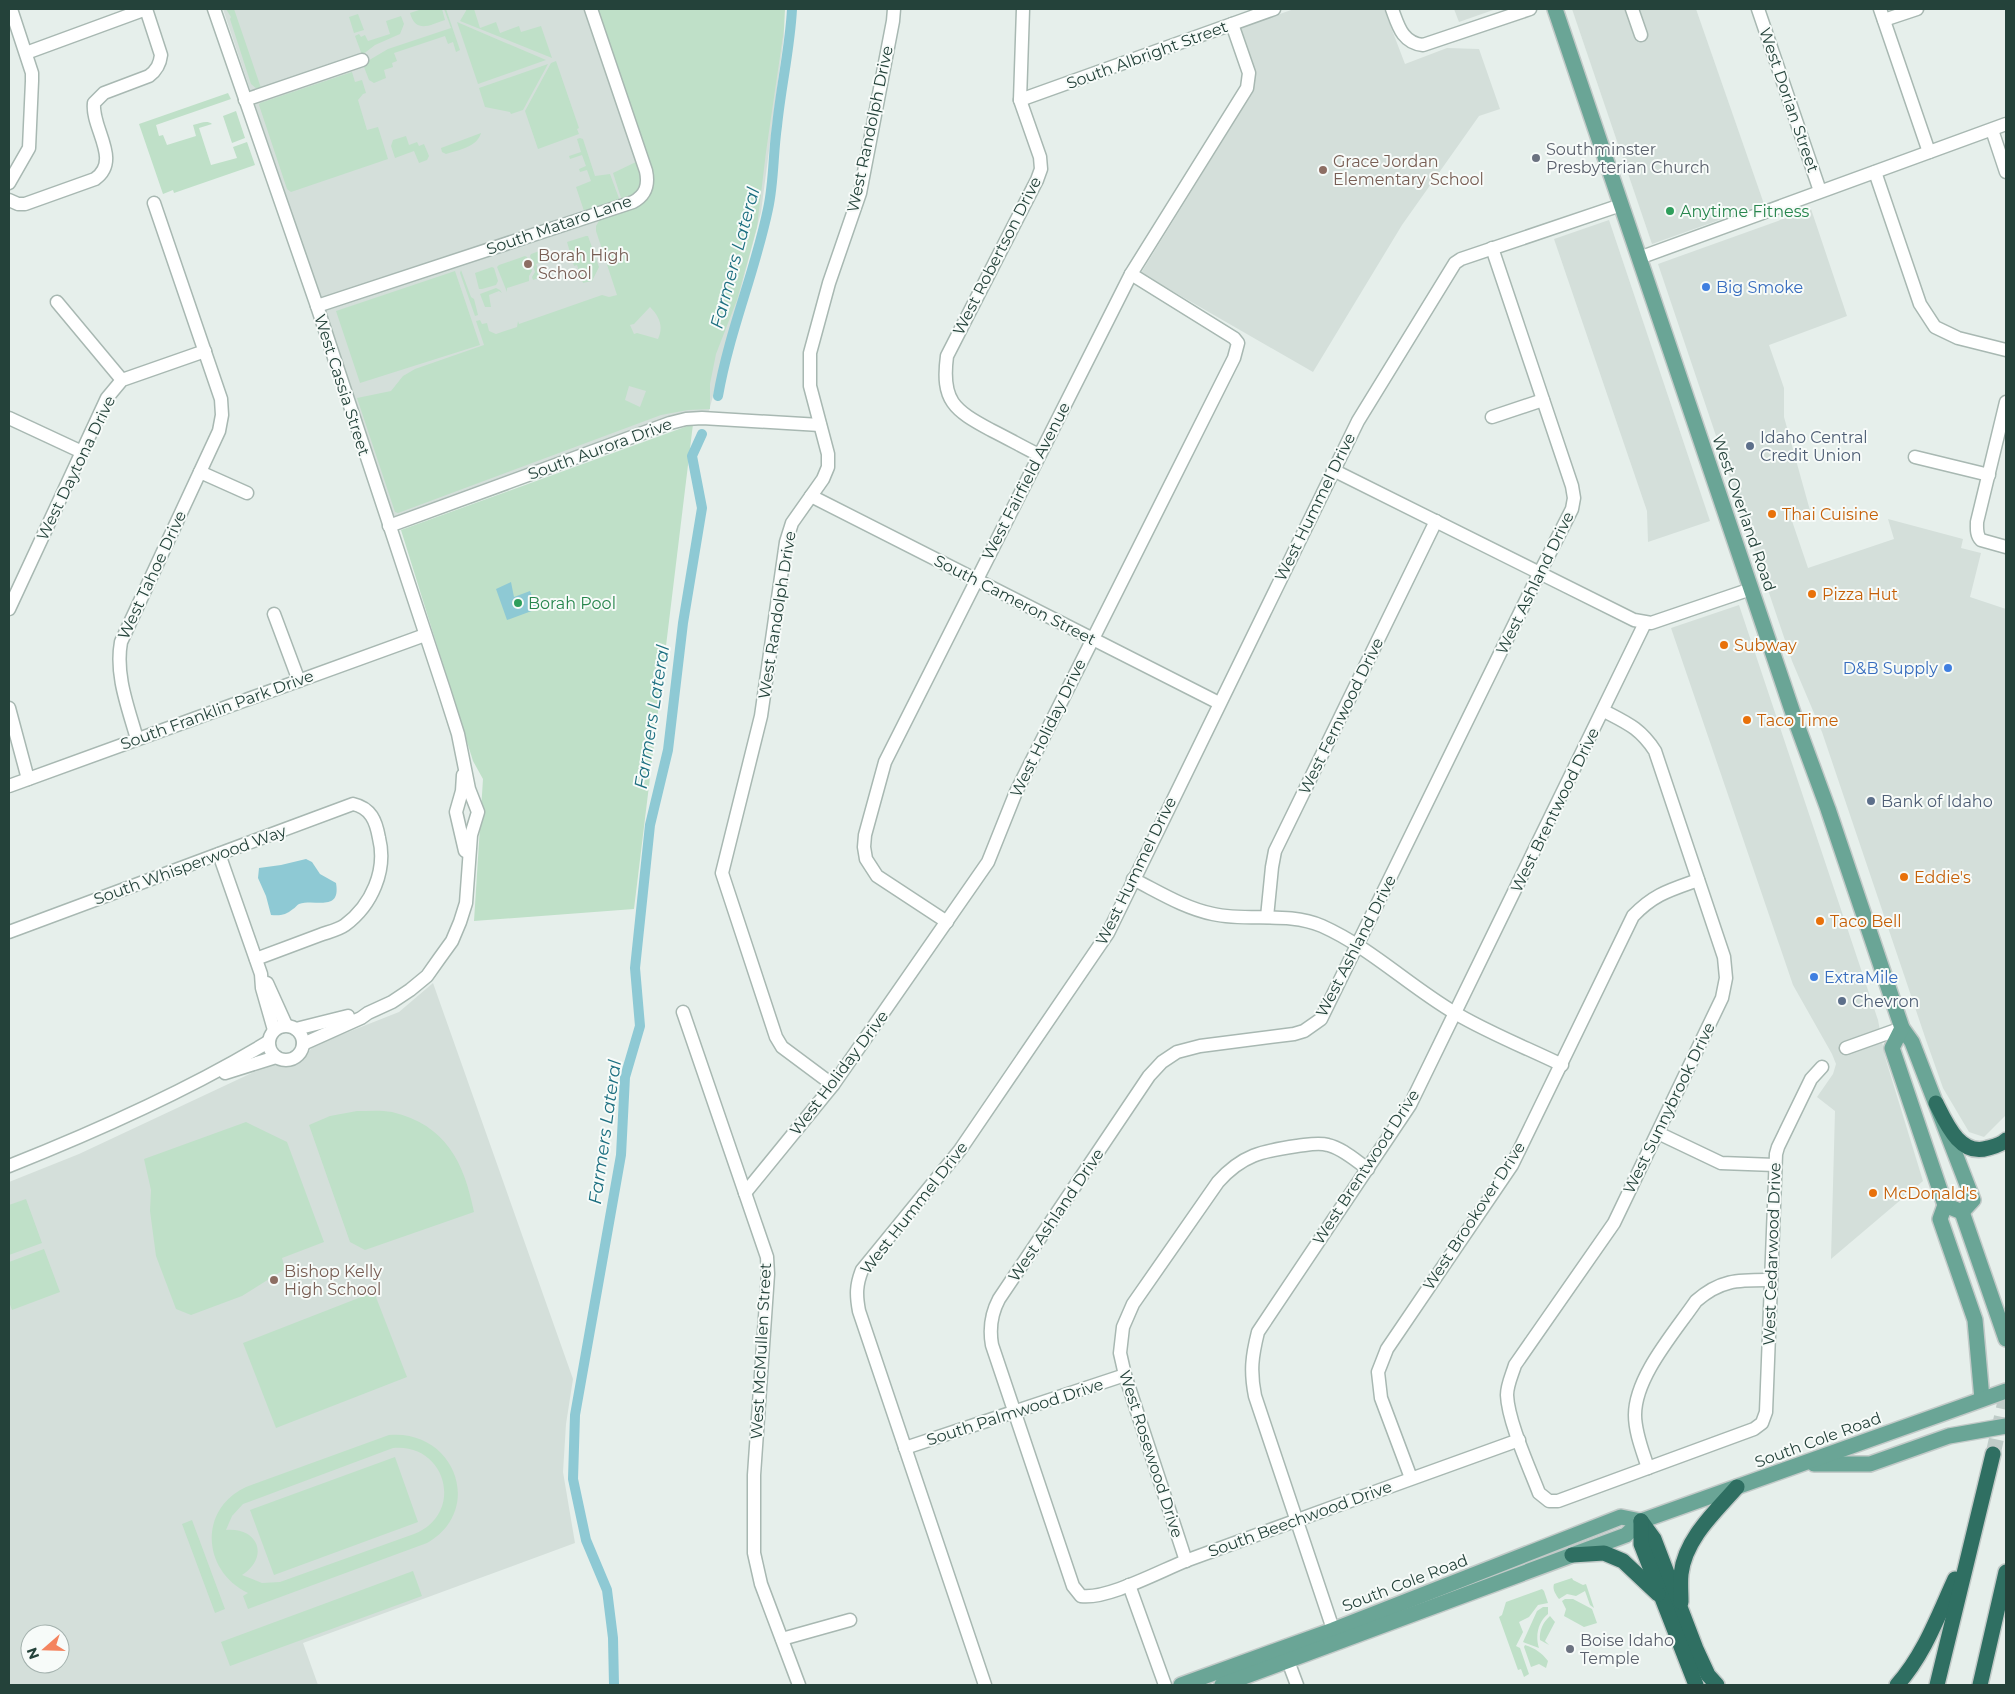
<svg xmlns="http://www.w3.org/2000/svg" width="2015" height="1694" viewBox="0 0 2015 1694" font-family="Montserrat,sans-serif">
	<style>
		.built { fill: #d4dfda; fill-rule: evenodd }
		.green { fill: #bfe0c8; fill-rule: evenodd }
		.water { fill: #8ec9d4 }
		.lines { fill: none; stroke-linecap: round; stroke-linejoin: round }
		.canal { stroke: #8ec9d4; stroke-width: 10 }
		.highway-tunnel { stroke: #bfccc8; stroke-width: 15; stroke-dasharray: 15 8; stroke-linecap: butt }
		.minor-casing { stroke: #a8b8b2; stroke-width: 15 }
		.major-casing { stroke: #c2cac8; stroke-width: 18 }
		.highway-casing { stroke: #c2cac8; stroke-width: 18 }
		.minor { stroke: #fff; stroke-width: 12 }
		.major { stroke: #6aa596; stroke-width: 15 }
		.highway { stroke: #2f6f62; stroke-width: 15 }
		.worship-dot { fill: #6b7280; stroke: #f7fbf9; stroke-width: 2 }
		.education-dot { fill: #8d6e63; stroke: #f7fbf9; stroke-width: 2 }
		.leisure-dot { fill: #2e9e5b; stroke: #f7fbf9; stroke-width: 2 }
		.shop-dot { fill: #3f7fe0; stroke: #f7fbf9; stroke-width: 2 }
		.service-dot { fill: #5c6f8a; stroke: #f7fbf9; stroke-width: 2 }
		.food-dot { fill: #e8710a; stroke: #f7fbf9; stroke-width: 2 }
		.labels { text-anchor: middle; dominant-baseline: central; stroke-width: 4; stroke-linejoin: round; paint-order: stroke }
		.street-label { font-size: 16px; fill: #24423a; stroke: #f7fbf9 }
		.worship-label { font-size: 16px; fill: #5b616d; stroke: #f7fbf9; text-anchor: start }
		.education-label { font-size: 16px; fill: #785e54; stroke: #f7fbf9; text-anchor: start }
		.leisure-label { font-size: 16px; fill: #27864d; stroke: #f7fbf9; text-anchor: start }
		.shop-label { font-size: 16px; fill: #366cbe; stroke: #f7fbf9; text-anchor: start }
		.service-label { font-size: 16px; fill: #4e5e75; stroke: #f7fbf9; text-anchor: start }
		.food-label { font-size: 16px; fill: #c56008; stroke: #f7fbf9; text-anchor: start }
		.water-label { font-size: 18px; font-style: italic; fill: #1c6f80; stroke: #f7fbf9 }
	</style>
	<rect width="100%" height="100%" fill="#e6efeb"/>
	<g class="built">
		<polygon points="223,9 783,9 784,36 761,212 709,411 667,418 394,519"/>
		<polygon points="1294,9 1384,9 1405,64 1447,48 1479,49 1500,109 1479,116 1402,225 1313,372 1141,273 1252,93 1255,71 1240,28"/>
		<polygon points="1454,9 1496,9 1459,22"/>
		<polygon points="1572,9 1696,9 1764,204 1652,244"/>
		<polygon points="1811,209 1847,316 1769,345 1784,388 1784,417 1811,514 1792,521 1808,568 1894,539 1888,519 1963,539 1961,548 1981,553 1970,597 2006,609 2006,1115 1984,1137 1969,1132 1943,1088 1926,1040 1822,732 1792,661 1658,264"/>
		<polygon points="1609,220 1710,521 1648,542 1647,511 1554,239"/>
		<polygon points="1739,605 1878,1020 1885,1057 1923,1181 1831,1259 1835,1111 1817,1097 1833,1074 1836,1064 1832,1054 1793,985 1671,628"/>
		<path d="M433 983 573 1379 566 1424 563 1472 575 1543 303 1643 318 1685H9V1182L79 1154 269 1065 296 1064 305 1057 313 1046 399 1012ZM30 1634H60V1664H30Z"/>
	</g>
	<g class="green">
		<polygon points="226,9 234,9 261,88 257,89 251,84 230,19 231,17"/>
		<path d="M422 9H442L445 20C430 25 416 34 410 13Z"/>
		<polygon points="444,9 446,9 460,50 456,52 453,42 448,44 445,36 394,53 397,61 392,63 393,67 384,70 386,78 374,83 369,80 364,67 367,66 366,62 388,49 451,28"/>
		<polygon points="467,9 474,9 480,28 496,22 500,33 519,26 521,32 541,26 552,58 460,21"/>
		<path d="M597 9H785L784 29 766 152 757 227 737 300 716 354 710 384V409L688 410 661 415 398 513 395 512 357 398 391 391 403 376 415 369 484 345 476 321 480 320 482 324 487 323 489 331 496 334 517 327 518 321 519 324 602 295 609 297 617 295 596 231V226L600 219 649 195ZM650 307C659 316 664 326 658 339L637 333 634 334 630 325 634 324ZM629 386 646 391 640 407 625 400Z"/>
		<polygon points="358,14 364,30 354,33 349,17"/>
		<polygon points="401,16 404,24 400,34 375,45 362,55 355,36 359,34 361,37 365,35 368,41 390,34 386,21"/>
		<polygon points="457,22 546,60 478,84"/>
		<polygon points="556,61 579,128 577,129 579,134 538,149 525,111 551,63"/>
		<polygon points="548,64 523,110 511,114 510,112 485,107 479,88"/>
		<polygon points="352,72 355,82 362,80 366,93 363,94 358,100 367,130 378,127 388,159 291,192 287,189 259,105 260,103"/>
		<path d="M228 93 231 99 156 125 159 136 163 135 167 145 196 136 193 125C201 123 207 120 212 124L199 128 211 165 237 158 233 147 247 142 255 165 174 193 173 190 163 194 139 124Z"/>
		<polygon points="236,111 245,138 232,143 223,116"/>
		<path d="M481 133C477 147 459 150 446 154L442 152 441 148Z"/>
		<polygon points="406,136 409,145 417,142 419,146 424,144 429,156 427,160 419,163 414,151 395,158 391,146 393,140"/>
		<polygon points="580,138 583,139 595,176 610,174 620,201 588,212 584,211 576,187 591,181 587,170 580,172 579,169 586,166 582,155 570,159 569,156 581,152 577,139"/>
		<polygon points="638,161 643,177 639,192 622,201 613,173"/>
		<polygon points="586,236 588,236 599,267 592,281 583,283 577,265 574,266 567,242"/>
		<polygon points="548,248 550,253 543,257 544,261 536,264 541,277 533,280 532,277 535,272 530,256 531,254"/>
		<polygon points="525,256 527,257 532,271 529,276 529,281 507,288 507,292 497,267 499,265"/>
		<polygon points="492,267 494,268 498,281 496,285 482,289 479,289 475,273"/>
		<polygon points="461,270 471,297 474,299 478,315 475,316 460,273"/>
		<polygon points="455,271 480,345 360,383 336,311"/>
		<polygon points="496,288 500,290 502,293 499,291 489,295 491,307 485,307 480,294"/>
		<polygon points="693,424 634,909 474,921 483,779 473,761 401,530"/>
		<path d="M357 1111C369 1111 381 1110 392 1112 446 1125 464 1162 474 1212L365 1250 350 1242 309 1125 330 1116Z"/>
		<polygon points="246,1122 287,1142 324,1242 282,1258 285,1269 242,1296 191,1315 176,1309 156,1256 150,1211 151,1190 144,1159"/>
		<polygon points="26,1199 42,1243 9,1255 9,1205"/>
		<polygon points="44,1249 60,1292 12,1310 9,1302 9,1262"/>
		<polygon points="374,1292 407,1377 276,1428 243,1343"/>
		<path d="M389 1435C455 1429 485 1510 427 1543L248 1609 243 1596 248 1593C202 1571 198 1509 246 1487ZM393 1448C447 1443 465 1514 414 1534L280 1582 262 1583 242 1575C270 1557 258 1527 226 1530L232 1516 243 1504Z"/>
		<polygon points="395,1457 418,1522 274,1575 250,1510"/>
		<polygon points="192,1520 225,1609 215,1613 182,1524"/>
		<polygon points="413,1571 422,1596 230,1666 221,1642"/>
		<path d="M1572 1578 1573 1580 1583 1585 1586 1584 1594 1608 1590 1605 1585 1591 1576 1596 1567 1594 1559 1599C1556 1595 1552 1589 1554 1584Z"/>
		<polygon points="1542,1589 1544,1591 1548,1603 1538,1605 1529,1617 1519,1622 1523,1632 1516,1646 1520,1648 1529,1674 1524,1677 1521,1669 1518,1670 1499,1617 1502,1615 1506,1602"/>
		<polygon points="1565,1599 1573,1599 1592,1609 1597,1623 1584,1627 1564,1616 1566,1609 1562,1601"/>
		<path d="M1543 1607H1548V1614C1538 1622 1535 1636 1539 1648L1523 1642 1537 1611Z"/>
		<path d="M1550 1616 1555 1622 1545 1641 1549 1645 1540 1640C1539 1631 1543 1622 1550 1616Z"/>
		<path d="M1525 1645C1535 1648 1542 1653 1548 1661L1546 1668 1539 1664 1531 1667 1524 1647Z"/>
	</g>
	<g class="water">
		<polygon points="511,582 514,597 530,591 537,609 507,620 496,589"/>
		<path d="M306 859 312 862 320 874 336 883C341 913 315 898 299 904 297 905 295 908 293 909 286 915 280 916 271 915L266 896 258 878 259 868 281 865Z"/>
	</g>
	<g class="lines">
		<g class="canal">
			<path d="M718 396C729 332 755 272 768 209 774 182 773 153 777 126 781 86 790 48 792 9"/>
			<polyline points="614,1685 613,1638 607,1590 586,1540 573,1479 575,1415 621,1155 625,1077 640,1026 635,968 650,825 668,750 683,623 702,508 692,456 702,434"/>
		</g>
		<polyline class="highway-tunnel" points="1993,1454 2006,1397"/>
		<g class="minor-casing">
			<g id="minor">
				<polyline points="214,9 317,306 444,690 458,734 469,789 478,812 471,835 466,903 460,922 452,941 439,959 427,976 410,990 392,1002 368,1013 361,1018 303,1044"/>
				<path d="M1023 9 1020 100 1040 157 1041 169 1037 180 947 356C941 401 954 410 991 430 1007 438 1023 447 1039 455"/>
				<path d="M1392 9C1398 25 1402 43 1423 45L1530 9"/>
				<polyline points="1632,9 1641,35"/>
				<polyline points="1758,9 1820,191"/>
				<polyline points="1880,9 1929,152"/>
				<polyline points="1884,20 1917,9"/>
				<polyline points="26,53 146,9"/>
				<polyline points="245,100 362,60"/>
				<polyline points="1020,100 1274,9"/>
				<polyline points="1992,130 2006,172"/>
				<polyline points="1875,172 1920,304 1935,327 1958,338 2006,350"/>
				<polyline points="9,183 29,148 32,81 32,73 11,9"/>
				<path d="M9 200 18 204H25L95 179C122 160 91 128 94 103L104 93 149 76C157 70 160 64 161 55L146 9"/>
				<path d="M1492 248 1572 486 1574 498 1572 509 1533 586 1321 1019 1304 1031 1294 1034 1200 1046 1177 1052 1162 1062 1149 1076 999 1299C991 1314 989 1328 992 1345L1073 1586 1081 1596C1107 1600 1162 1570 1188 1560 1298 1520 1409 1479 1519 1440"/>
				<polyline points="1639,258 2006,124"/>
				<polyline points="57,302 122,380"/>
				<path d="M317 306 633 202C646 195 649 185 646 171L591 9"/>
				<path d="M2006 402 1977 522C1977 528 1976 535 1981 540L2006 547"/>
				<polyline points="1492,417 1543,400"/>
				<polyline points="9,418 82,452"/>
				<polyline points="1915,457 1989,475"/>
				<polyline points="1333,470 1634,620 1651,623 1751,589"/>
				<polyline points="200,472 247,493"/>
				<polyline points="811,496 1219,703"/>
				<polyline points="389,526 670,423 686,419 702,418 820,425"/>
				<polyline points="9,609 107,398 122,380 205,351"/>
				<polyline points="274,614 299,681"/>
				<polyline points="9,708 28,779"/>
				<path d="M1604 711C1627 723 1640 728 1655 751L1724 957 1726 978 1722 998 1614 1223 1515 1365C1512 1375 1507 1385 1507 1395 1508 1421 1529 1467 1539 1493L1549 1501H1558L1754 1429 1762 1423 1766 1412 1776 1154 1778 1147 1811 1079 1822 1067"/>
				<path d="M137 739C128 707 115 675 121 642L219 431 222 415 221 399 154 203"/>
				<polyline points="463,775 462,791 456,812 465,851"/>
				<polyline points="9,786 425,635"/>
				<polyline points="219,854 261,974 262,988 274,1030"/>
				<path d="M1133 879C1159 892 1184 908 1213 914 1248 922 1288 911 1322 926 1371 948 1409 986 1455 1013 1489 1033 1527 1048 1562 1065"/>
				<polyline points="1267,917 1272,867 1275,851 1436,521"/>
				<polyline points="947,922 877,876 866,859 864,847 865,835 885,762 1131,274 1247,88 1249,73 1232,24"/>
				<path d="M9 932 353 804C371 808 376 821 379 838 387 870 372 905 345 925 338 930 328 932 320 935 299 943 277 951 256 959"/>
				<polyline points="267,983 286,1025"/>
				<polyline points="683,1012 767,1257 768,1274 754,1475 754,1553 761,1584 799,1685"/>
				<circle cx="286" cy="1043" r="17"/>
				<polyline points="296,1029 348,1016"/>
				<polyline points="1846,1048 1902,1028"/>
				<polyline points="225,1073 276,1057"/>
				<polyline points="833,1085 782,1047 776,1037 722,873 761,716 786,542 792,523 823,479 828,467 828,454 810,386 810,353 829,283 860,193 893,21 894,9"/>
				<polyline points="1658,1133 1721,1163 1775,1165"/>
				<path d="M9 1166C97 1131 187 1091 268 1042"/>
				<polyline points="745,1193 833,1085 988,862 1016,792 1234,358 1238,343 1234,338 1131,274"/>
				<polyline points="905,1448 1125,1375"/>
				<path d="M1648 1468C1643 1452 1635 1433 1635 1415 1635 1377 1674 1333 1696 1301 1721 1279 1739 1280 1771 1280"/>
				<path d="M1411 1478 1381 1398 1378 1372 1387 1349 1512 1165 1633 916C1654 894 1670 890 1698 880"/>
				<path d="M1186 1561 1125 1375 1120 1353 1123 1327 1133 1304 1218 1182C1242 1155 1262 1151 1297 1146 1307 1145 1318 1142 1328 1145 1342 1148 1356 1161 1368 1169"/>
				<polyline points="1129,1585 1165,1685"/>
				<path d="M1336 1638 1255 1396C1250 1371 1252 1356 1258 1332L1410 1105 1645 623"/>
				<polyline points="782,1639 850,1620"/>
				<polyline points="1288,1661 1297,1685"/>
				<path d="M985 1685 859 1311C856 1295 856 1285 862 1270L960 1150 1108 933 1358 421 1455 263 1461 259 1621 205"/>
			</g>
		</g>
		<g class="major-casing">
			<g id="major">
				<polyline points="1555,9 1796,722 1828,809 1902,1028 1912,1042 1973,1200 1962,1212"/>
				<polyline points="1902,1028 1892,1048 1945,1205 1962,1212 2006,1339"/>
				<polyline points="1945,1205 1940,1219 1975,1320 1982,1399"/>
				<polyline points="1814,1464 1870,1464 1949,1436 2006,1426"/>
				<polyline points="1181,1685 1333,1630 1621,1517 1641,1521"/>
				<polyline points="1222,1685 1626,1535 1641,1521 2006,1391"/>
			</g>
		</g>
		<g class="highway-casing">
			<g id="highway">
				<path d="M1936 1103C1946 1123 1960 1157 1988 1148 1995 1146 2001 1145 2006 1140"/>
				<polyline points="1641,1521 1654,1539 1696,1649 1708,1675 1717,1685"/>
				<polyline points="1641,1521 1641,1544 1696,1685"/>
				<polyline points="1572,1555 1604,1553 1623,1561 1658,1594"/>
				<path d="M1681 1602C1681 1593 1680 1583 1681 1574 1685 1539 1715 1512 1737 1487"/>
				<path d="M1897 1685C1924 1655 1938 1616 1955 1579"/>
				<polyline points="1937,1685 1993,1454"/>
				<polyline points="1980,1685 2006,1572"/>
			</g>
		</g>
		<use href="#minor" class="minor"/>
		<use href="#major" class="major"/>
		<use href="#highway" class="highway"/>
	</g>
	<g class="worship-dot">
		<circle cx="1536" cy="158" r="5"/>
		<circle cx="1570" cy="1649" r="5"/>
	</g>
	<g class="education-dot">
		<circle cx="1323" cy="170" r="5"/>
		<circle cx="528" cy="264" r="5"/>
		<circle cx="274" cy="1280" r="5"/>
	</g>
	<g class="leisure-dot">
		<circle cx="1670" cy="211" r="5"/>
		<circle cx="518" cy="603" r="5"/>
	</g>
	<g class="shop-dot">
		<circle cx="1706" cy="287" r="5"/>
		<circle cx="1948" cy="668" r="5"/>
		<circle cx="1814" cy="977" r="5"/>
	</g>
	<g class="service-dot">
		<circle cx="1750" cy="446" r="5"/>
		<circle cx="1871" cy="801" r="5"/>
		<circle cx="1842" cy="1001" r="5"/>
	</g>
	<g class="food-dot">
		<circle cx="1772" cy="514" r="5"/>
		<circle cx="1812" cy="594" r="5"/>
		<circle cx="1724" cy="645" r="5"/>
		<circle cx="1747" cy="720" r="5"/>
		<circle cx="1904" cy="877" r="5"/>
		<circle cx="1820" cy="921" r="5"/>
		<circle cx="1873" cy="1193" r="5"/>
	</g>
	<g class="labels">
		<g class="street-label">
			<text transform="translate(1147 55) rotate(-20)">South Albright Street</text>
			<text transform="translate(1789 100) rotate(71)">West Dorian Street</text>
			<text transform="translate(870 129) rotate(-78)">West Randolph Drive</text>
			<text transform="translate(559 225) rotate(-19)">South Mataro Lane</text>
			<text transform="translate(997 256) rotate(-63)">West Robertson Drive</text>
			<text transform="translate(342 385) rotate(72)">West Cassia Street</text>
			<text transform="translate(600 449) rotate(-20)">South Aurora Drive</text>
			<text transform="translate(76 468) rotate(-64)">West Daytona Drive</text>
			<text transform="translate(1026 481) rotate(-63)">West Fairfield Avenue</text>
			<text transform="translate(1315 507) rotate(-64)">West Hummel Drive</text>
			<text transform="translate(1744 513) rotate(71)">West Overland Road</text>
			<text transform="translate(152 575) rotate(-65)">West Tahoe Drive</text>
			<text transform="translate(1535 583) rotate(-64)">West Ashland Drive</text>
			<text transform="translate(1015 600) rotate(27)">South Cameron Street</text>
			<text transform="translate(777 615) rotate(-81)">West Randolph Drive</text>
			<text transform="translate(217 710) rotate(-20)">South Franklin Park Drive</text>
			<text transform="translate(1341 716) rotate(-64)">West Fernwood Drive</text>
			<text transform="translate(1048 728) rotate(-64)">West Holiday Drive</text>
			<text transform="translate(1555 810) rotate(-64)">West Brentwood Drive</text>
			<text transform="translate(190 865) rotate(-20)">South Whisperwood Way</text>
			<text transform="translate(1136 871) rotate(-64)">West Hummel Drive</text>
			<text transform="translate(1356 946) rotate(-63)">West Ashland Drive</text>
			<text transform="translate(839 1073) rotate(-53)">West Holiday Drive</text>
			<text transform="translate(1669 1108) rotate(-64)">West Sunnybrook Drive</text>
			<text transform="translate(1366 1167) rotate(-57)">West Brentwood Drive</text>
			<text transform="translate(914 1208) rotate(-52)">West Hummel Drive</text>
			<text transform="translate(1056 1215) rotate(-56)">West Ashland Drive</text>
			<text transform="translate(1474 1216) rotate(-57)">West Brookover Drive</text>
			<text transform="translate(1772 1254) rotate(-88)">West Cedarwood Drive</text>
			<text transform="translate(761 1351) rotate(-87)">West McMullen Street</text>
			<text transform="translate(1015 1412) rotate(-18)">South Palmwood Drive</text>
			<text transform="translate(1818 1440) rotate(-20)">South Cole Road</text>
			<text transform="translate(1151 1454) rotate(72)">West Rosewood Drive</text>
			<text transform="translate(1300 1519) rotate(-20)">South Beechwood Drive</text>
			<text transform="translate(1405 1583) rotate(-21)">South Cole Road</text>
		</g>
		<g class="worship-label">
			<text x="1546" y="149">Southminster<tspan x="1546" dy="18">Presbyterian Church</tspan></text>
			<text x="1580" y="1640">Boise Idaho<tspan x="1580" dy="18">Temple</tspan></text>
		</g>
		<g class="education-label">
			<text x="1333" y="161">Grace Jordan<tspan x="1333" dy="18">Elementary School</tspan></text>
			<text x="538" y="255">Borah High<tspan x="538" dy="18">School</tspan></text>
			<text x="284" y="1271">Bishop Kelly<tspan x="284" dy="18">High School</tspan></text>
		</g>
		<g class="leisure-label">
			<text x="1680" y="211">Anytime Fitness</text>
			<text x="528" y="603">Borah Pool</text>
		</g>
		<g class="shop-label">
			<text x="1716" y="287">Big Smoke</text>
			<text x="1938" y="668" text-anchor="end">D&amp;B Supply</text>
			<text x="1824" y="977">ExtraMile</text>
		</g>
		<g class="service-label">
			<text x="1760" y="437">Idaho Central<tspan x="1760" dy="18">Credit Union</tspan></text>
			<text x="1881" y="801">Bank of Idaho</text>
			<text x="1852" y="1001">Chevron</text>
		</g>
		<g class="food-label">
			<text x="1782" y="514">Thai Cuisine</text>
			<text x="1822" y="594">Pizza Hut</text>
			<text x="1734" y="645">Subway</text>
			<text x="1757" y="720">Taco Time</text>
			<text x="1914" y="877">Eddie's</text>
			<text x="1830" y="921">Taco Bell</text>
			<text x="1883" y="1193">McDonald's</text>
		</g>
		<g class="water-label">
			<text transform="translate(735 258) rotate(-75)">Farmers Lateral</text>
			<text transform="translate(652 717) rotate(-81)">Farmers Lateral</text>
			<text transform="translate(605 1132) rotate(-82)">Farmers Lateral</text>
		</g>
	</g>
	<rect width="2015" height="1694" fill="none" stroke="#24423a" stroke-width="20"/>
	<g transform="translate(45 1649) rotate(250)"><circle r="24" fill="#f7fbf9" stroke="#a3b1ad"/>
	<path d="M0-4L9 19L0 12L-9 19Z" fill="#f4845f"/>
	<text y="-8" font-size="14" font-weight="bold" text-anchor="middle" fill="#24423a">N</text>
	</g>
</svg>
